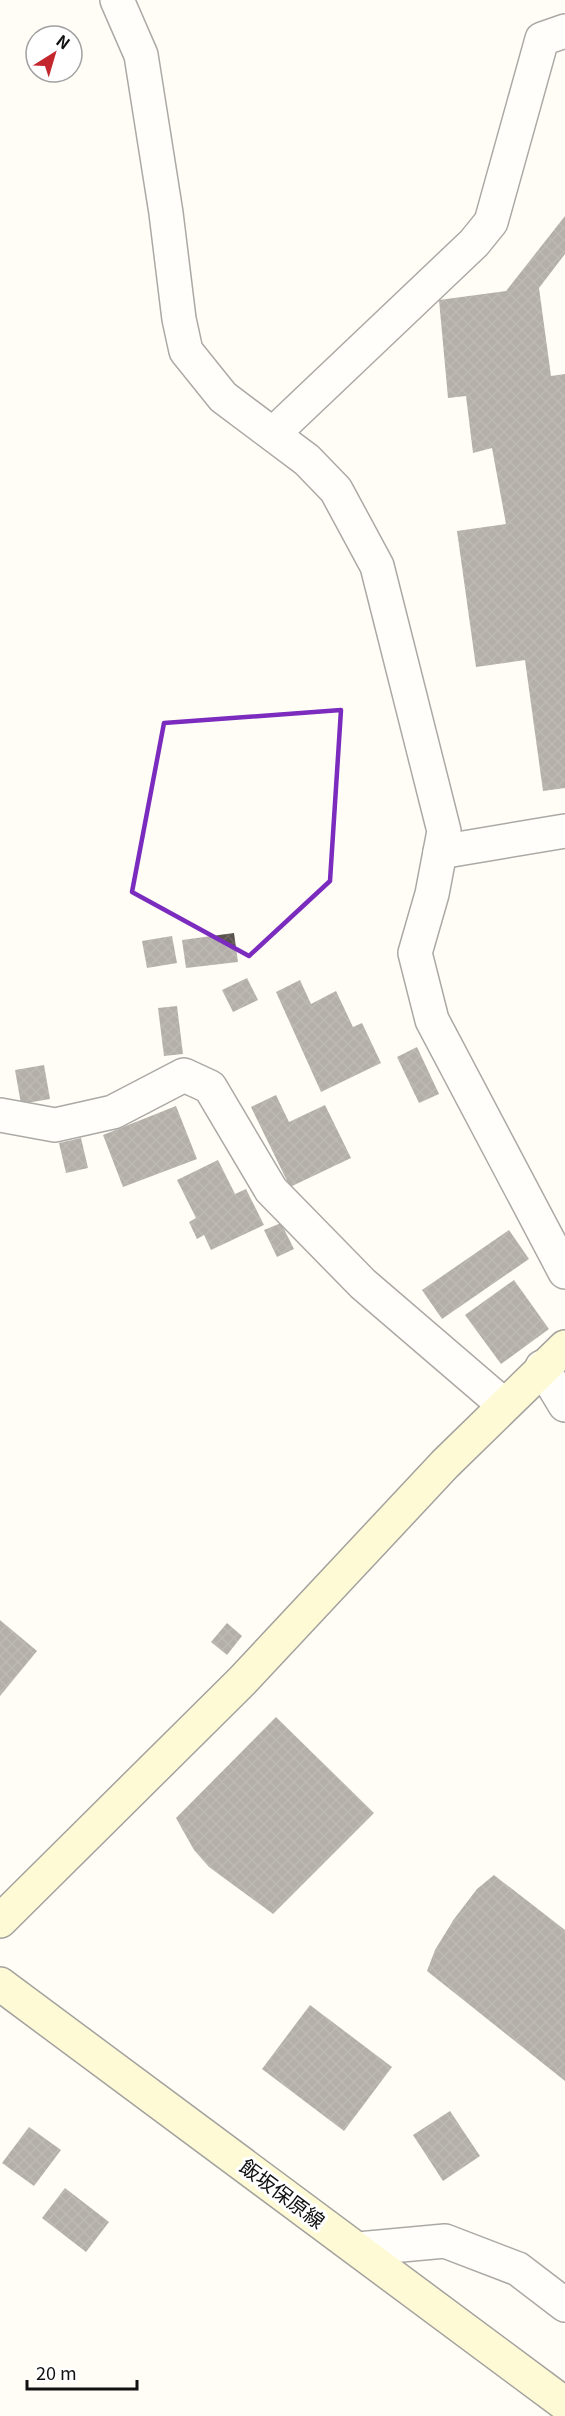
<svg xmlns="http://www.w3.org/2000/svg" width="565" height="2416" viewBox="0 0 565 2416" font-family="Georgia,'Noto Sans JP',serif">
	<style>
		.building { fill: url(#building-cross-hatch) }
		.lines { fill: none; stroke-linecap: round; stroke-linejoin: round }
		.street-casing { stroke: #444; stroke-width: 36 }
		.secondary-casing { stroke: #333; stroke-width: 36 }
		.street { stroke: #fff; stroke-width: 33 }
		.secondary { stroke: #fff6b0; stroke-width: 33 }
		.marked { fill: none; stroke: #7b2cbf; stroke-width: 4.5; stroke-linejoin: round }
		.labels { text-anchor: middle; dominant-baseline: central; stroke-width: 6; stroke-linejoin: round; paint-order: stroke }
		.street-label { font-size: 20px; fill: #111; stroke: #fff }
	</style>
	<defs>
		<pattern id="building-cross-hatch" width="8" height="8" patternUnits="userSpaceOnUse" patternTransform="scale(1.5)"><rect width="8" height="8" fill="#5a524d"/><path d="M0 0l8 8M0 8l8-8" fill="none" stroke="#6d6662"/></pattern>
	</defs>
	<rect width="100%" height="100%" fill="#fffdf5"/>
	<g class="building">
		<polygon points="565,216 565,254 539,288 551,376 565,374 565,788 543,791 525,660 476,667 457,531 506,524 492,448 473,453 466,396 448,398 439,300 506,291"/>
		<polygon points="234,933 238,962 186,968 182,940"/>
		<polygon points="172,936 177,963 147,968 142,941"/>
		<polygon points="247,978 258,1000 233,1012 222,990"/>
		<polygon points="300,980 311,1004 336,991 353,1027 362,1023 381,1063 321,1092 276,992"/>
		<polygon points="177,1006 183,1054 164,1056 158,1008"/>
		<polygon points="417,1047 439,1094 419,1103 397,1057"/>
		<polygon points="44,1065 50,1099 21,1104 15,1070"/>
		<polygon points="276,1095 289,1122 325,1105 351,1158 290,1187 251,1107"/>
		<polygon points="176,1106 197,1159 123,1187 103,1135"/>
		<polygon points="81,1138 88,1168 66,1173 59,1143"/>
		<polygon points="218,1160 235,1194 246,1189 264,1225 211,1250 204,1235 197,1239 189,1222 196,1218 177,1180"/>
		<polygon points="281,1223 294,1249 277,1257 264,1230"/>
		<polygon points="509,1230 529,1259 442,1319 422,1290"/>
		<polygon points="514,1280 549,1329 501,1364 465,1315"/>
		<polygon points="0,1620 37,1651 0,1696"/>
		<polygon points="227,1623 242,1636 227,1655 211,1642"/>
		<polygon points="276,1717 374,1813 273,1914 209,1867 194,1850 176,1818"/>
		<polygon points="494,1875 565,1930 565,2081 427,1971 435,1950 454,1919 477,1889"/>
		<polygon points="310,2005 392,2067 344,2131 262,2069"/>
		<polygon points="450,2111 480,2156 443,2181 413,2135"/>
		<polygon points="29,2127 61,2150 34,2186 2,2163"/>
		<polygon points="65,2188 109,2222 86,2252 42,2218"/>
	</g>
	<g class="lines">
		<g class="street-casing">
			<g id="street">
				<polyline points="117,0 141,55 166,213 179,319 186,351 223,397 307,460 336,490 377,566 444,831 432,894 415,953 432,1020 565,1272"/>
				<polyline points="273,434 474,243 491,222 542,39 565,31"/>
				<polyline points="440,852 565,831"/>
				<polyline points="0,1115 55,1125 113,1112 184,1075 210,1087 271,1190 363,1284 504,1405"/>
				<polyline points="542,1367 565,1405"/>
				<polyline points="358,2249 445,2241 518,2269 565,2305"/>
			</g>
		</g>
		<g class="secondary-casing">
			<g id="secondary">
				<polyline points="0,1921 242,1681 445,1464 565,1347"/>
				<polyline points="0,1984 565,2404"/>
			</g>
		</g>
		<use href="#street" class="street"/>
		<use href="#secondary" class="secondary"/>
	</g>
	<path d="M0 0H565V2416H0ZM341 710 330 881 249 956 132 892 164 723Z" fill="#fffdf5" fill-opacity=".55" fill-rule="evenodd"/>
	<path class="marked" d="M341 710 330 881 249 956 132 892 164 723Z"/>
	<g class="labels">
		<g class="street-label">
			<text transform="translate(283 2193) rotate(37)">飯坂保原線</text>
		</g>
	</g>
	<g transform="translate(54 54) rotate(37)"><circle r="28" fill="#ffffff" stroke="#a0a0a0" stroke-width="1.5"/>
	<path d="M0-4.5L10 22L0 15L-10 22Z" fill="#c4262e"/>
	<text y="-9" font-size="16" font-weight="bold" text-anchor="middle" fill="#111111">N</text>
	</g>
	<path d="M27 2380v9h110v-9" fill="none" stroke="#111111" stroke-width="3"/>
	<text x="36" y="2380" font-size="18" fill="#111111" stroke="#ffffff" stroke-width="4.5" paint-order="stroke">20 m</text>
</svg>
